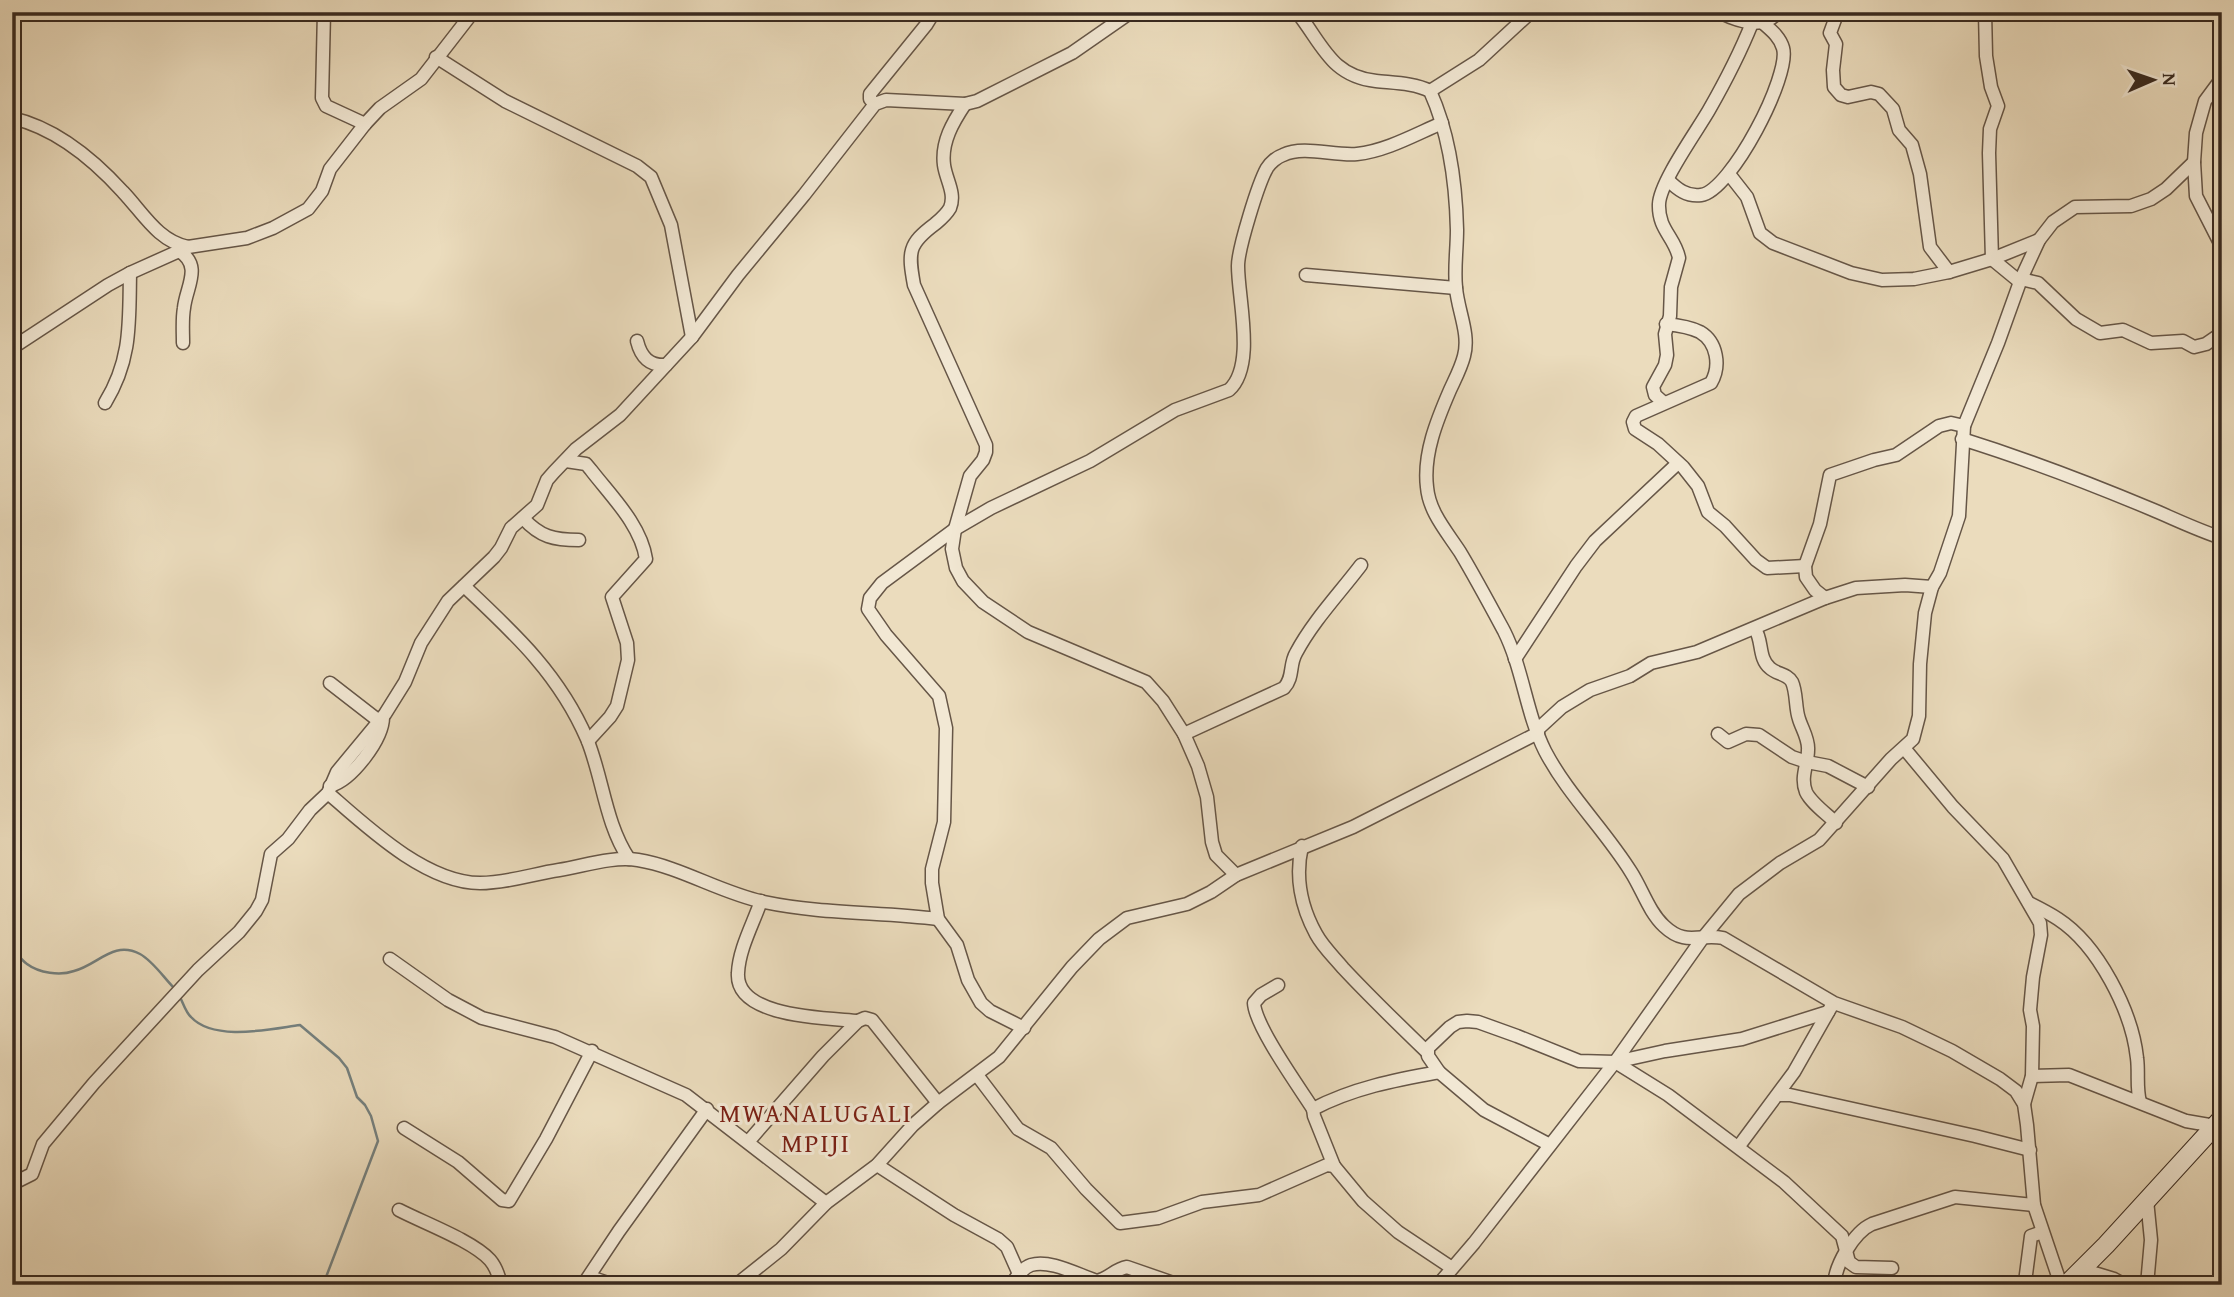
<svg xmlns="http://www.w3.org/2000/svg" width="2234" height="1297" viewBox="0 0 2234 1297" font-family="'Gentium Book Plus',serif">
	<style>
		.lines { fill: none; stroke-linecap: round; stroke-linejoin: round }
		.stream { stroke: #75807e; stroke-width: 2.5 }
		.street-casing { stroke: #665647; stroke-width: 15 }
		.secondary-casing { stroke: #392a20; stroke-width: 20 }
		.street { stroke: #f2e8d4; stroke-width: 12 }
		.secondary { stroke: #f2e8d4; stroke-width: 18 }
		.labels { text-anchor: middle; dominant-baseline: central; stroke-width: 6; stroke-linejoin: round; paint-order: stroke }
		.quarter-label { font-size: 26px; letter-spacing: 2px; fill: #7a1f14; stroke: #f2e8d4 }
	</style>
	<rect width="100%" height="100%" fill="#ebdcbd"/>
	<filter id="stains"><feTurbulence type="fractalNoise" baseFrequency=".00286" numOctaves="4"/><feColorMatrix values="0 0 0 0 .2 0 0 0 0 .09 0 0 0 0 .02 0 0 0 .5 -.17"/></filter>
	<radialGradient id="worn" r=".72"><stop offset=".6" stop-color="#630" stop-opacity="0"/><stop offset="1" stop-color="#630" stop-opacity=".3"/></radialGradient>
	<g class="lines">
		<g class="stream">
			<path d="M12 948C17 953 21 960 27 964 39 973 60 976 74 971 98 965 113 940 140 954 153 961 164 978 175 989"/>
			<path d="M180 997C183 1003 186 1013 191 1017 214 1042 270 1029 300 1025L339 1058 347 1068 357 1097 365 1105 371 1116 378 1141 323 1285"/>
		</g>
		<g class="street-casing">
			<g id="street">
				<polyline points="324,12 322,98 326,106 365,124"/>
				<path d="M1297 12C1323 45 1331 76 1376 81 1394 83 1414 83 1430 91 1449 133 1456 184 1457 230 1457 249 1454 269 1456 288 1458 311 1470 334 1464 356 1461 368 1455 379 1450 390 1437 420 1423 454 1427 487 1429 512 1447 532 1460 552 1475 577 1490 605 1504 631 1523 669 1526 713 1545 751 1568 795 1605 830 1631 872 1642 889 1649 912 1664 926 1686 947 1700 933 1723 938L1834 1003 1902 1027 1952 1051 2000 1079 2016 1091 2024 1104 2027 1125 2034 1205 2061 1285"/>
				<path d="M1719 12C1737 21 1763 31 1778 12"/>
				<polyline points="1841,12 1837,14 1830,33 1836,44 1833,70 1834,87 1841,95 1848,97 1871,92 1879,94 1893,109 1899,130 1912,145 1920,174 1930,247 1949,272"/>
				<polyline points="1985,12 1986,56 1991,87 1998,106 1990,129 1989,153 1992,259 2020,282"/>
				<polyline points="436,57 505,101 637,166 651,177 671,225 692,337"/>
				<polyline points="2222,78 2205,101 2196,133 2194,162 2196,196 2222,247"/>
				<polyline points="1430,91 1479,60 1531,12"/>
				<polyline points="875,104 870,99 870,94 926,25 934,12"/>
				<path d="M965 104C953 122 941 142 944 165 946 180 956 193 950 208 946 215 941 219 935 224 908 244 908 252 914 285L986 445V452L983 460 970 476 955 529 952 549 956 568 963 581 983 602 1028 632 1146 682 1163 701 1184 734 1198 766 1207 797 1212 842 1216 855 1236 875"/>
				<path d="M12 118C56 128 93 159 123 192 143 213 158 241 188 247"/>
				<polyline points="1729,174 1747,197 1760,233 1773,243 1851,273 1882,280 1914,279 1949,272 1992,259 2039,240"/>
				<path d="M1668 180C1677 189 1687 197 1701 195 1731 191 1791 75 1783 48 1780 37 1771 30 1763 23"/>
				<path d="M179 251C203 266 186 287 184 308 182 319 183 331 183 343"/>
				<polyline points="1306,275 1456,288"/>
				<polyline points="2021,279 2038,283 2076,319 2100,333 2123,330 2151,343 2183,341 2194,347 2206,344 2222,333"/>
				<path d="M1666 324C1676 325 1690 327 1700 332 1717 342 1721 366 1711 383L1636 416 1633 422 1635 429 1658 444 1683 467 1698 486 1708 512 1725 526 1756 560 1767 568 1805 566"/>
				<path d="M637 341C641 357 649 366 666 365"/>
				<polyline points="12,348 108,285 130,273 188,247 247,238 273,228 308,209 322,191 330,169 365,124 380,108 421,79 473,12"/>
				<path d="M105 403C132 359 129 322 130 273"/>
				<path d="M1664 403 1655 395 1653 387 1665 365 1667 355 1665 334 1670 316 1671 287 1679 258C1675 237 1658 230 1659 204 1660 182 1697 131 1709 110 1725 82 1740 53 1752 23"/>
				<path d="M1962 439C2026 459 2089 483 2151 509 2175 519 2197 530 2222 538"/>
				<path d="M566 461 586 464 591 470C611 496 641 525 646 559L612 597 627 643 628 660 617 706 610 717 588 741"/>
				<path d="M523 518C540 537 554 540 579 540"/>
				<path d="M464 586C514 633 559 674 587 739 603 778 605 823 629 859"/>
				<polyline points="1825,598 1815,590 1806,577 1805,566 1820,524 1830,475 1874,460 1896,455 1939,426 1951,423 1964,426"/>
				<path d="M1755 629C1763 641 1758 658 1770 668 1776 674 1788 674 1792 682 1797 693 1795 708 1799 719 1802 729 1809 739 1808 750 1808 764 1800 777 1806 792 1811 803 1827 814 1836 823"/>
				<polyline points="1515,659 1576,566 1595,541 1678,463"/>
				<polyline points="330,683 379,721"/>
				<polyline points="1537,730 1562,707 1590,690 1630,676 1651,663 1697,652 1825,598 1856,588 1905,585 1932,587"/>
				<path d="M1184 734 1284 688C1294 677 1289 665 1296 653 1313 621 1339 594 1361 565"/>
				<polyline points="1718,734 1728,742 1746,734 1759,735 1792,757 1807,762 1828,766 1868,787"/>
				<polyline points="1904,748 1953,807 2003,859 2040,923 2041,935 2033,977 2030,1010 2033,1026 2032,1076 2024,1104"/>
				<path d="M330 786C352 780 383 739 383 717"/>
				<path d="M328 793C367 827 426 883 480 883 507 883 533 874 559 870 584 866 612 856 638 860 681 867 721 893 764 902 821 914 881 912 938 919"/>
				<path d="M1302 846C1295 876 1301 907 1316 934 1323 947 1334 957 1343 968 1370 997 1398 1024 1427 1052"/>
				<path d="M761 901C753 924 739 949 738 973 735 1018 828 1018 858 1021"/>
				<path d="M2029 903C2039 908 2049 913 2058 919 2098 945 2132 1011 2137 1058 2139 1073 2136 1087 2140 1102"/>
				<polyline points="390,959 448,1000 482,1018 555,1037 686,1095 826,1203"/>
				<path d="M1278 985 1261 995 1254 1003C1255 1026 1299 1087 1313 1109"/>
				<path d="M1024 1028 990 1011 981 1003 968 980 957 945 938 919 932 883V869L944 822 946 728 939 696 886 635 868 609 870 598 882 583 955 529 991 508 1090 461 1175 410 1229 390C1256 366 1238 299 1238 266 1238 249 1258 184 1267 168 1270 163 1277 157 1283 155 1304 145 1333 156 1357 154 1386 151 1416 134 1442 123"/>
				<polyline points="1615,1062 1668,1095 1784,1182 1842,1236 1849,1262 1856,1267 1892,1268"/>
				<polyline points="1439,1072 1428,1056 1428,1048 1450,1027 1458,1022 1467,1021 1478,1022 1517,1036 1579,1061 1615,1062 1665,1051 1742,1039 1828,1012"/>
				<polyline points="977,1075 1018,1129 1051,1148 1086,1189 1120,1223 1158,1218 1202,1202 1259,1195 1327,1165 1334,1166 1363,1201 1398,1232 1452,1268"/>
				<polyline points="2032,1076 2069,1075 2186,1121 2215,1126 2222,1132"/>
				<polyline points="1778,1095 1790,1095 1975,1136 2030,1150"/>
				<polyline points="404,1128 458,1162 502,1200 509,1201 546,1139 592,1051"/>
				<polyline points="748,1142 823,1056 858,1021 865,1018 872,1020 938,1103"/>
				<polyline points="1739,1146 1794,1072 1831,1007"/>
				<polyline points="877,1165 954,1215 998,1239 1007,1247 1019,1274"/>
				<path d="M1334 1166 1314 1116 1313 1109C1353 1088 1395 1080 1439 1072L1484 1110 1550 1145"/>
				<polyline points="12,1184 32,1174 43,1144 94,1083 198,970 239,932 256,911 262,900 271,854 288,839 310,810 328,793 337,772 385,714 405,682 421,643 448,601 494,557 501,548 511,528 537,505 547,480 554,472 576,449 620,415 692,337 738,275 804,195 875,104 886,100 965,104 977,101 1072,53 1131,12"/>
				<polyline points="2147,1200 2151,1240 2147,1285"/>
				<path d="M399 1210C424 1223 473 1241 490 1260 496 1267 499 1276 501 1285"/>
				<polyline points="2081,1269 2114,1279 2125,1285"/>
				<polyline points="585,1282 619,1231 707,1109"/>
				<polyline points="581,1284 596,1279 614,1285"/>
				<polyline points="90,1285 96,1285"/>
				<polyline points="736,1285 781,1249 826,1203 877,1165 913,1125 938,1103 999,1057 1072,967 1099,939 1127,918 1187,904 1211,892 1236,875 1353,827 1538,733"/>
				<path d="M1011 1285C1016 1278 1022 1268 1031 1265 1050 1259 1078 1275 1097 1281 1108 1279 1115 1269 1127 1267L1179 1285"/>
				<polyline points="1438,1285 1474,1243 1615,1062 1702,939 1739,894 1780,863 1819,840 1891,759 1913,739 1919,716 1920,664 1925,613 1932,587 1940,573 1959,516 1964,426 1998,343 2021,279 2039,240 2053,222 2075,207 2131,206 2151,199 2166,189 2194,162"/>
				<path d="M1834 1285C1835 1265 1854 1232 1872 1224L1955 1197 2034 1205"/>
				<polyline points="2020,1285 2025,1282 2031,1236 2042,1232"/>
			</g>
		</g>
		<g class="secondary-casing">
			<polyline id="secondary" points="2066,1285 2106,1245 2222,1118"/>
		</g>
		<use href="#street" class="street"/>
		<use href="#secondary" class="secondary"/>
	</g>
	<g class="labels">
		<g class="quarter-label">
			<text x="816" y="1112">MWANALUGALI<tspan x="816" dy="30">MPIJI</tspan></text>
		</g>
	</g>
	<rect width="2234" height="1297" fill="none" stroke="#ebdcbd" stroke-width="42"/>
	<rect x="14" y="14" width="2206" height="1269" fill="none" stroke="#392a20" stroke-width="3.5"/>
	<rect x="21" y="21" width="2192" height="1255" fill="none" stroke="#392a20" stroke-width="2"/>
	<g transform="translate(2153 80) rotate(88)" stroke="#f2e8d4" stroke-width="5" paint-order="stroke">
	<path d="M0-5L12 26L0 18L-12 26Z" fill="#392a20"/>
	<text y="-10" font-size="19" font-weight="bold" text-anchor="middle" fill="#392a20">N</text>
	</g>
	<rect width="100%" height="100%" filter="url(#stains)"/>
	<rect width="100%" height="100%" fill="url(#worn)"/>
</svg>
